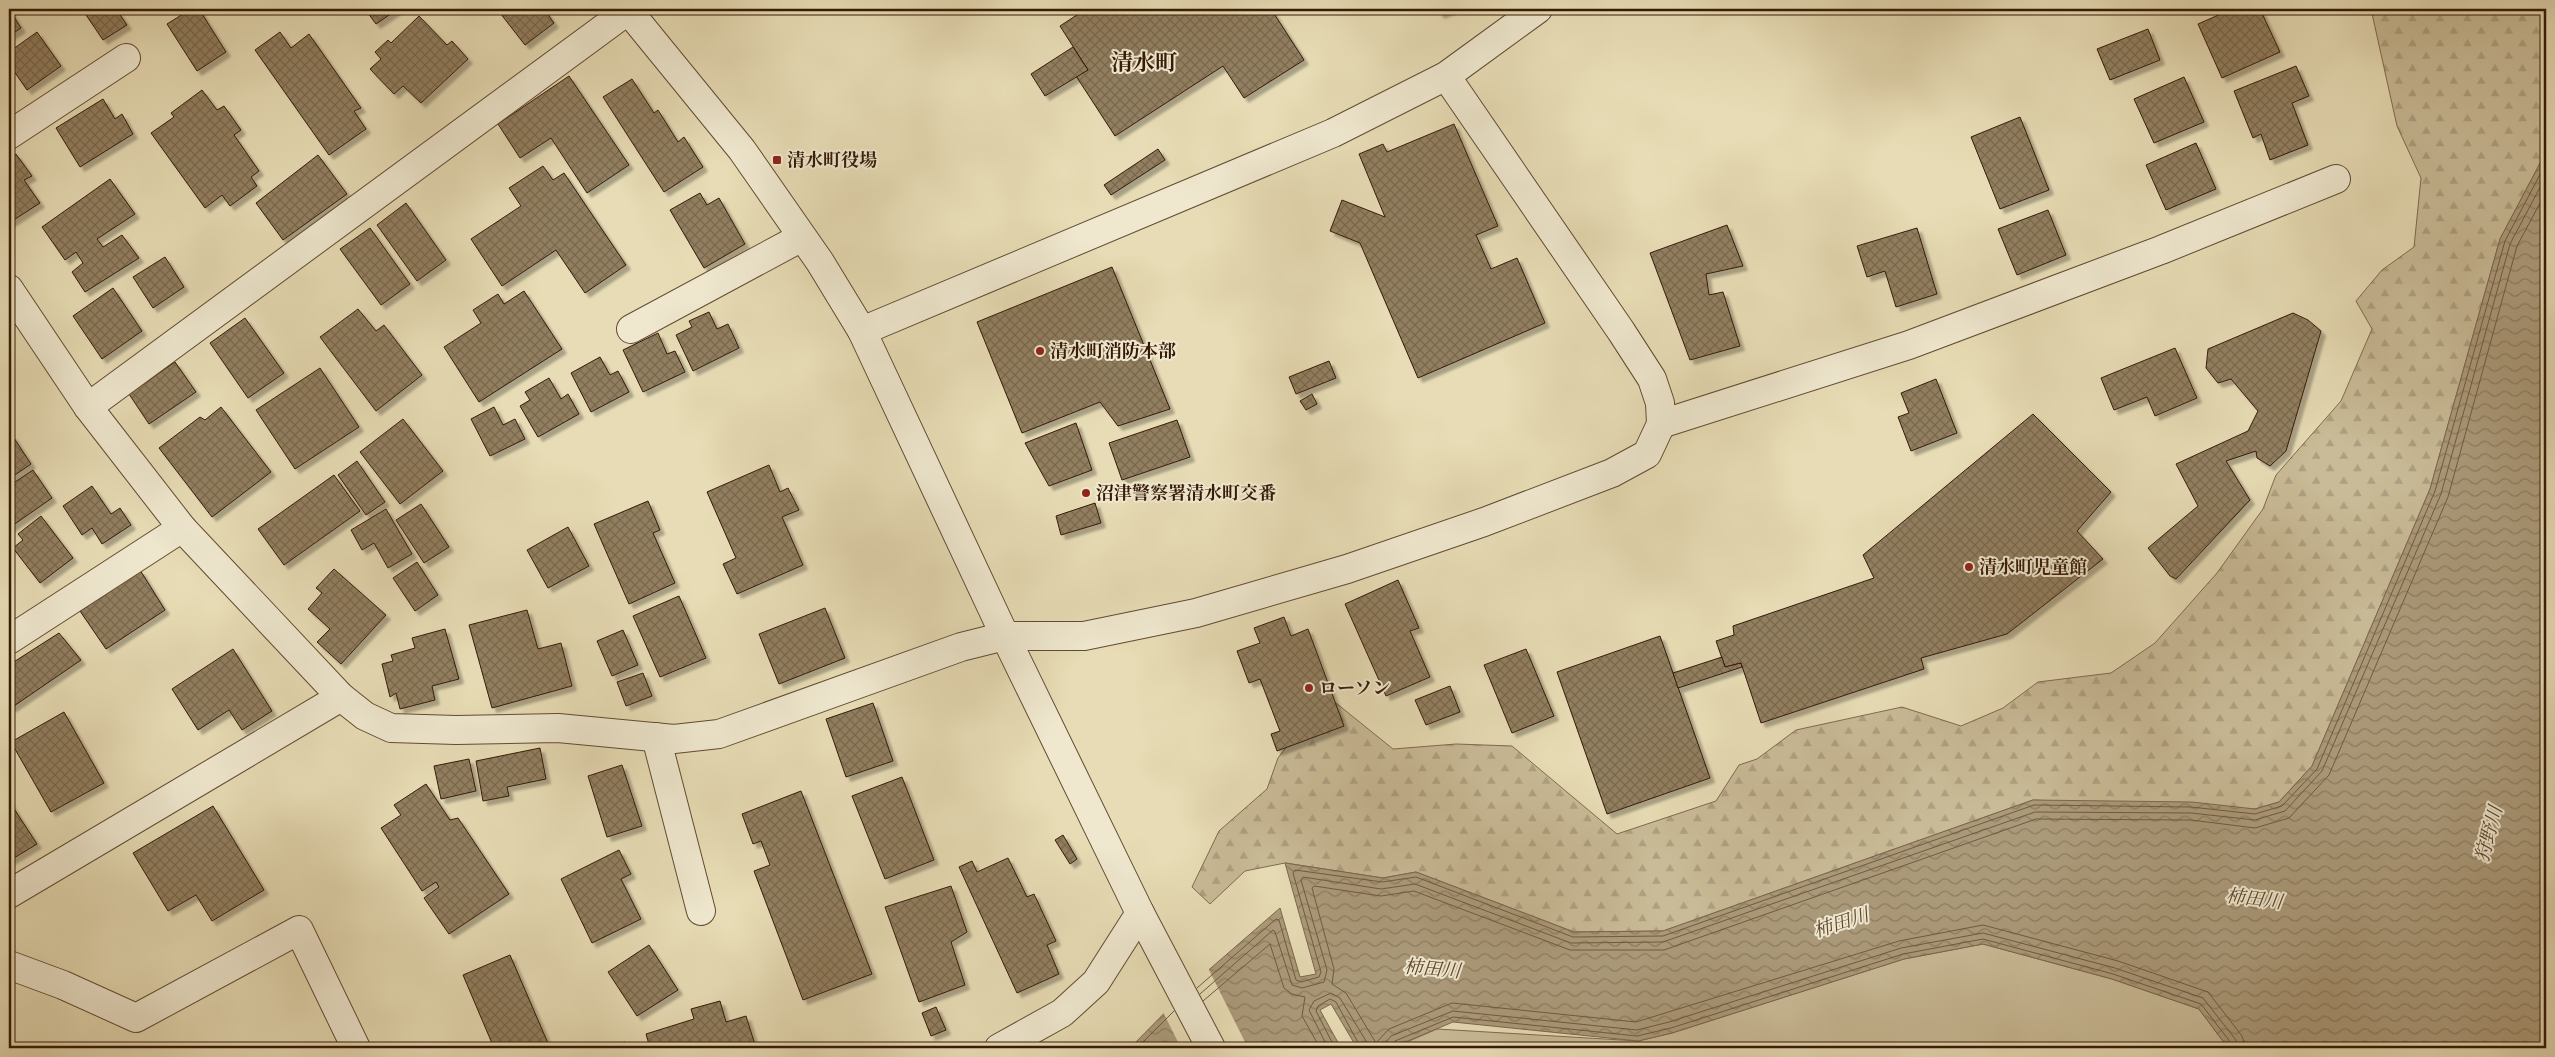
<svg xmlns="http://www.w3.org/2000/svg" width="2555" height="1057" viewBox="0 0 2555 1057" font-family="Alegreya,'Noto Serif JP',serif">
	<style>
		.green { fill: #c9bb97; stroke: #806a4f }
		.forest { fill: url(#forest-firs); stroke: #806a4f }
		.water { fill: url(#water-waves); stroke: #7c674c }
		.pier { fill: #e7dcb5 }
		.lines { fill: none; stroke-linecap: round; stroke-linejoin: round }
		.shore { stroke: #705a40; stroke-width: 1 }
		.building { fill: url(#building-cross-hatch); stroke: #361a07; filter: url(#shadow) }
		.minor-casing { stroke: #624a32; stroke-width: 30 }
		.minor { stroke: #efe8cf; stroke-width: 28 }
		.poi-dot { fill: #8f2418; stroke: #efe8cf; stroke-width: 2 }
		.labels { text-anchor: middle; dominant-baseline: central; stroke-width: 4; stroke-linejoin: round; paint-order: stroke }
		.poi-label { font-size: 18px; font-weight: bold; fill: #361a07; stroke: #efe8cf; text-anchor: start }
		.water-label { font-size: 19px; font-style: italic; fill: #5f472f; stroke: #efe8cf }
		.district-label { font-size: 22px; font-weight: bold; fill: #361a07; stroke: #efe8cf }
	</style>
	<defs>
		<pattern id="forest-firs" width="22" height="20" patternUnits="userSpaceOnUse" patternTransform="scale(1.25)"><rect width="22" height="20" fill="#c9bb97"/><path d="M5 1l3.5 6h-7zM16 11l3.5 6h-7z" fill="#ada081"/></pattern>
		<pattern id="water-waves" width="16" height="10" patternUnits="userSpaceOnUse" patternTransform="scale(1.25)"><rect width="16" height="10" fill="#ab9a7a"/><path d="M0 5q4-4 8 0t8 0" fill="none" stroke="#8c7d62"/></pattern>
		<pattern id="building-cross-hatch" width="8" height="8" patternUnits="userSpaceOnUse" patternTransform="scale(1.25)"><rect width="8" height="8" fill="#927f61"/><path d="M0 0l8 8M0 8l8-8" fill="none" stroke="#78674e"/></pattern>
		<filter id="shadow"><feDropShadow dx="4.5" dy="4.5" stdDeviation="1" flood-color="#0004"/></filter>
	</defs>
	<rect width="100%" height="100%" fill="#e7dcb5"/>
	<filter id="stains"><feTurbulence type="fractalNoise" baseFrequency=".004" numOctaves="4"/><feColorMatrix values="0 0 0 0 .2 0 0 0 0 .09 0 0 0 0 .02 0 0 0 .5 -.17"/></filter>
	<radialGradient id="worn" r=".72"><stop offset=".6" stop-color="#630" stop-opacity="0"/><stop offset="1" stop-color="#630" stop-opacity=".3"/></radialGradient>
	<polygon class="green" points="1983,944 2112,979 2199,1009 2228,1048 1393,1048 1437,1029 1638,1041 1672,1033 1904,959"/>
	<polygon class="forest" points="2371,9 2546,9 2546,152 2500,239 2430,489 2312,766 2279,802 2255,809 2033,800 1663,931 1574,932 1416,872 1383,878 1285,863 1245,871 1210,904 1192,887 1219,831 1267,789 1278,758 1302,726 1336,703 1393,749 1456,744 1512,746 1617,834 1716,801 1739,765 1757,759 1796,730 1902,707 1961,726 2003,708 2038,682 2111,673 2155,643 2217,573 2263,509 2276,475 2341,401 2372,329 2356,301 2382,270 2414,247 2421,178 2397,126"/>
	<polygon class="water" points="2546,152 2546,1048 2228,1048 2199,1009 2112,979 1983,944 1904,959 1672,1033 1638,1041 1453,1022 1391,1048 1357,1048 1331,1004 1320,1010 1341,1048 1130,1048 1196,981 1280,908 1300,977 1316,974 1285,863 1383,878 1416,872 1574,932 1663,931 2033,800 2192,802 2255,809 2279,802 2312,766 2430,489 2500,239"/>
	<polygon class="pier" points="1208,968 1248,1048 1181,1048 1163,1012"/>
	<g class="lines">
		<g class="shore">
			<polyline points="1197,988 1276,919 1279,920 1296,980 1301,982 1319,977 1321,972 1293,873 1295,870 1382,882 1416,877 1573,937 1663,936 2034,805 2191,807 2255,814 2282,806 2317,769 2435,491 2505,241 2546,163"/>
			<polyline points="1200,994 1273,930 1275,932 1292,985 1302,988 1324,982 1327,970 1301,880 1303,877 1381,889 1415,884 1571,943 1663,942 2035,812 2191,813 2255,820 2285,811 2322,771 2441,494 2510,244 2546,176"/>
			<polyline points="1203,1001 1270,944 1284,988 1292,994 1305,997 1302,1016 1320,1048"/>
			<polyline points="1137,1048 1174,1011"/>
			<polyline points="1328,1048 1309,1010 1314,1001 1331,993 1340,998 1366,1041 1367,1048"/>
			<polyline points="1335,1048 1316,1011 1318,1006 1330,999 1336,1002 1361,1048"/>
			<polyline points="1385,1048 1386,1042 1391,1036 1453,1011 1637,1030 1669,1022 1901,948 1983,933 2115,968 2203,998 2236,1040 2238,1048"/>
			<polyline points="1391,1048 1395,1041 1453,1017 1637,1036 1671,1028 1903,954 1983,939 2113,974 2201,1004 2231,1043 2232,1048"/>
			<polyline points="2246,1048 2242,1036 2208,992 2118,961 1983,925 1899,941 1636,1022 1452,1003 1389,1029 1376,1043 1346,993 1332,984 1334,969 1312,888 1314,886 1381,896 1414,891 1570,950 1664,950 2036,819 2191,820 2255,828 2289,818 2329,775 2448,497 2517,246 2546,192"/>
		</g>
	</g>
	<g class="building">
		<polygon points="9,9 21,28 9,36"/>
		<polygon points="89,9 116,9 127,25 103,40 84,12"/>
		<polygon points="191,9 199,9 226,52 197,71 167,24"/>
		<polygon points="365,9 398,9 376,24"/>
		<polygon points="497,9 544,9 554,23 525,45"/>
		<polygon points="1086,9 1271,9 1304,60 1244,98 1223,66 1115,136 1076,76 1088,70 1060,26"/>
		<polygon points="1437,9 1452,9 1440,14"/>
		<polygon points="2232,9 2260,9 2280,52 2222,78 2198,24"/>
		<polygon points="419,16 447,45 452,41 468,59 421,103 403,86 394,94 370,69 381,59 375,52 388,40 391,43"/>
		<polygon points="2148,29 2160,60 2110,80 2097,49"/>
		<polygon points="37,32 61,66 27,90 9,64 9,52"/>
		<polygon points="280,32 291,48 309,34 361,108 354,111 366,129 329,155 255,50"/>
		<polygon points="1073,47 1088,70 1045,96 1031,74"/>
		<polygon points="2296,66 2309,96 2292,103 2308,145 2270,160 2261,134 2253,138 2234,91"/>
		<polygon points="569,76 629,165 587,193 551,138 520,158 498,124"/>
		<polygon points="2184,77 2204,122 2154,143 2134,99"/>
		<polygon points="632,79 654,113 658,110 678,142 684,137 703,167 664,192 603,97"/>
		<polygon points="202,90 217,110 224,106 241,130 234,135 259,171 251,177 257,186 230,206 222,195 205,208 151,133 174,117 171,113"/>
		<polygon points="103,99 115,119 122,114 133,134 80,167 56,128"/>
		<polygon points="2020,117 2049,190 2000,209 1971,137"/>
		<polygon points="1454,124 1498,226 1476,235 1491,269 1517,258 1545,323 1418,378 1360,243 1330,231 1342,200 1385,217 1359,154 1383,144 1387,152"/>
		<polygon points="2196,143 2216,189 2166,210 2146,165"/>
		<polygon points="1158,149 1165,160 1111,195 1104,185"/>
		<polygon points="16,154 32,176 24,180 40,203 9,223 9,159"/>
		<polygon points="318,155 347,194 283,240 256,203"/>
		<polygon points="543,166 553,180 564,173 626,265 585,293 556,250 502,286 471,239 521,206 509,188"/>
		<polygon points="110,179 135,214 97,239 103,247 122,235 139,258 85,292 72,272 83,263 76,252 65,260 42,227"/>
		<polygon points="700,193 707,205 719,198 745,244 704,268 670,210"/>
		<polygon points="406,203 446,260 417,281 377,225"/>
		<polygon points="2048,210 2066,255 2017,275 1998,229"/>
		<polygon points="1727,225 1743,266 1706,274 1709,295 1723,292 1740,346 1690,360 1650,253"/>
		<polygon points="370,228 410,284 381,305 340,249"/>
		<polygon points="1917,228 1937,294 1896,307 1885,271 1867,277 1857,246"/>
		<polygon points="165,257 184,287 153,308 133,277"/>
		<polygon points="1112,267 1170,409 1118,426 1100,402 1022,433 977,322"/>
		<polygon points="113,288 142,331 102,359 73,316"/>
		<polygon points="524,291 562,349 479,402 444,347 481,323 473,310 498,294 504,304"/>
		<polygon points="358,309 376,331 384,325 422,375 376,411 320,337"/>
		<polygon points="709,312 717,329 728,324 739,348 693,371 676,335 692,327 689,321"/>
		<polygon points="2293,313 2308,320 2321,331 2286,451 2270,466 2257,458 2256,451 2226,461 2250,500 2176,579 2170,576 2148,548 2198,506 2176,464 2248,431 2258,411 2231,379 2218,383 2206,368 2208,349"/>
		<polygon points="245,318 284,373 248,398 210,343"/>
		<polygon points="658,333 667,354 675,351 685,372 643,392 623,350"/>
		<polygon points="2175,348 2197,398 2155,416 2147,397 2114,410 2101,378"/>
		<polygon points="600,357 610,375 618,371 629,392 591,412 571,373"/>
		<polygon points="1329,361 1336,378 1296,394 1289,377"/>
		<polygon points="175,362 196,392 149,424 129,394"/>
		<polygon points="320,368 359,427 295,469 256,410"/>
		<polygon points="549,378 561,399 568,394 579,414 538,437 520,406 530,400 525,392"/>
		<polygon points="1936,379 1957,433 1911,451 1898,417 1909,413 1901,393"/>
		<polygon points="1312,394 1317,404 1306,410 1300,401"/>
		<polygon points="221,407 271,472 212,517 159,448 200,417 205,420"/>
		<polygon points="494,407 503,425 515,419 525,439 490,456 471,419"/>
		<polygon points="2033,414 2111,492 2077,531 2103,559 2007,634 1921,658 1924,669 1761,723 1741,663 1725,667 1716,641 1734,635 1733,626 1874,578 1863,555"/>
		<polygon points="403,419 443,471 400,504 360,452"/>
		<polygon points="1177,420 1190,457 1122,480 1109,443"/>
		<polygon points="1076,423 1092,470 1049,486 1025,443"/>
		<polygon points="12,435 31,464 9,479 9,437"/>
		<polygon points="357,461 385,502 366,515 338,475"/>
		<polygon points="769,465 780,492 788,488 799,510 782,517 803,565 737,594 723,564 736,558 707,492"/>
		<polygon points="33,470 52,498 9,528 9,486"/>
		<polygon points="334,475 360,511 284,565 258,529"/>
		<polygon points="92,486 111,514 120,508 131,525 102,544 92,528 82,535 63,506"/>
		<polygon points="648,501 660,530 653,533 675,583 629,604 594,524"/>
		<polygon points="1095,503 1101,523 1061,535 1056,516"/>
		<polygon points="421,504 449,547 424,563 396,520"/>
		<polygon points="386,509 412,554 388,568 374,543 362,550 351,530"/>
		<polygon points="41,516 73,558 40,583 13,548 23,540 18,534"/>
		<polygon points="568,527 589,566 548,588 527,550"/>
		<polygon points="417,562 438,595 415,611 393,578"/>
		<polygon points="334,569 386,615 341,664 317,642 330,629 308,609 322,593 316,588"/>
		<polygon points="140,570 165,610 106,649 80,611"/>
		<polygon points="1398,580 1419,628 1410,631 1430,677 1386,696 1345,604"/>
		<polygon points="679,596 706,658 660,677 633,616"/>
		<polygon points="825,608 845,658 779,684 759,634"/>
		<polygon points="527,610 538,649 561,643 572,686 492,708 469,625"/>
		<polygon points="1284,617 1291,636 1308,629 1344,726 1277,751 1271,734 1280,731 1260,679 1249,683 1237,651 1260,643 1254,628"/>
		<polygon points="445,629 459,679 432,686 435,700 400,709 396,693 390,697 382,664 393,661 391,655 415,648 412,638"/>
		<polygon points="623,630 638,665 612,676 597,641"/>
		<polygon points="59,633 81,660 11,708 9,704 9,665"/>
		<polygon points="1660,636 1710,778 1607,814 1557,672"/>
		<polygon points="233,649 272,711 242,730 229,710 198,730 172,689"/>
		<polygon points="1526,649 1554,716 1512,733 1484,665"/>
		<polygon points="1722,657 1725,667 1741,663 1742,667 1678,688 1673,673"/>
		<polygon points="643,673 652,696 626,706 617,682"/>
		<polygon points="1450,686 1460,712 1426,725 1415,700"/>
		<polygon points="873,703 893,761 846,777 826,719"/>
		<polygon points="64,712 104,783 51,812 11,742"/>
		<polygon points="540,748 546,779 507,787 509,796 483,801 476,761"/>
		<polygon points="469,759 476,791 441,799 434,766"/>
		<polygon points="622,765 642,826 607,837 588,776"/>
		<polygon points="902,777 934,860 885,879 852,796"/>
		<polygon points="426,784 450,820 458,818 509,894 449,934 424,898 439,887 436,882 422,891 381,828 401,815 394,805"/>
		<polygon points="801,791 872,974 803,1000 754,871 770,865 761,841 753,844 742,814"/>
		<polygon points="9,801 37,844 9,861"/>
		<polygon points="213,806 264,890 212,921 196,895 168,911 133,853"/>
		<polygon points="1063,835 1077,859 1070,864 1055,840"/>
		<polygon points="619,850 631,874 621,879 641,919 592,943 561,879"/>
		<polygon points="1008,858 1027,897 1034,894 1056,941 1047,945 1059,974 1017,993 959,867 972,861 977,872"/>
		<polygon points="951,886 967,932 951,942 965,985 919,1002 885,907"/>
		<polygon points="649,945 678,990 637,1016 608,972"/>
		<polygon points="510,955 550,1048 494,1048 463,975"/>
		<polygon points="720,1001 726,1022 746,1016 756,1048 650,1048 646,1034 694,1019 691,1009"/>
		<polygon points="936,1007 946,1030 931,1036 922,1013"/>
		<polygon points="625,1042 626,1048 603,1048"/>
	</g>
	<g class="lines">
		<g class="minor-casing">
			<g id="minor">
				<polyline points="627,9 742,150 820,262 862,331 1005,636 1140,913 1211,1048"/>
				<polyline points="9,135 126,58"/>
				<polyline points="9,289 88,407 182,528 341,697 365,716 391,728 456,730 558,728 674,739 719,734 961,647 1005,636 1084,636 1196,613 1347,569 1484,522 1612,473 1647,454 1661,424 1660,403 1652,379 1621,331 1446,76"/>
				<polyline points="631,329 802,237"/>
				<polyline points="862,331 1333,133 1446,76 1538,9"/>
				<polyline points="88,407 630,9"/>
				<polyline points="1661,424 1909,345 2161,250 2336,179"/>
				<polyline points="9,640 182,528"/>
				<polyline points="656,737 701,911"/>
				<polyline points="9,894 341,697"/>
				<polyline points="9,965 63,985 136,1018 299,930 356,1048"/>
				<polyline points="999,1048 1062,1013 1096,982 1140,913"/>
			</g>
		</g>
		<use href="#minor" class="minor"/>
	</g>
	<g class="poi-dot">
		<rect x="772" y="155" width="10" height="10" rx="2.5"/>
		<circle cx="1040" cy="351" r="5"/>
		<circle cx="1086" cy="493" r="5"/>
		<circle cx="1969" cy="567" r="5"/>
		<circle cx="1309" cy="688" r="5"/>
	</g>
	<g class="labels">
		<g class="poi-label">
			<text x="787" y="160">清水町役場</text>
			<text x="1050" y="351">清水町消防本部</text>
			<text x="1096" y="493">沼津警察署清水町交番</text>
			<text x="1979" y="567">清水町児童館</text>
			<text x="1319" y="688">ローソン</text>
		</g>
		<g class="water-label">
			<text transform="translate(2489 834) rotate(-75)">狩野川</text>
			<text transform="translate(2254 899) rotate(7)">柿田川</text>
			<text transform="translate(1841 923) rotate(-18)">柿田川</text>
			<text transform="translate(1432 969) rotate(5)">柿田川</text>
		</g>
		<g class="district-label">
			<text x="1144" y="63">清水町</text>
		</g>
	</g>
	<rect width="2555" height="1057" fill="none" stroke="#e7dcb5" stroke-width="30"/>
	<rect x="10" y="10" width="2535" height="1037" fill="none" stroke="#361a07" stroke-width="2.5"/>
	<rect x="15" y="15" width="2525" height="1027" fill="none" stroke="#361a07"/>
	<rect width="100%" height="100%" filter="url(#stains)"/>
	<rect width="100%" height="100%" fill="url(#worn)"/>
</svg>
